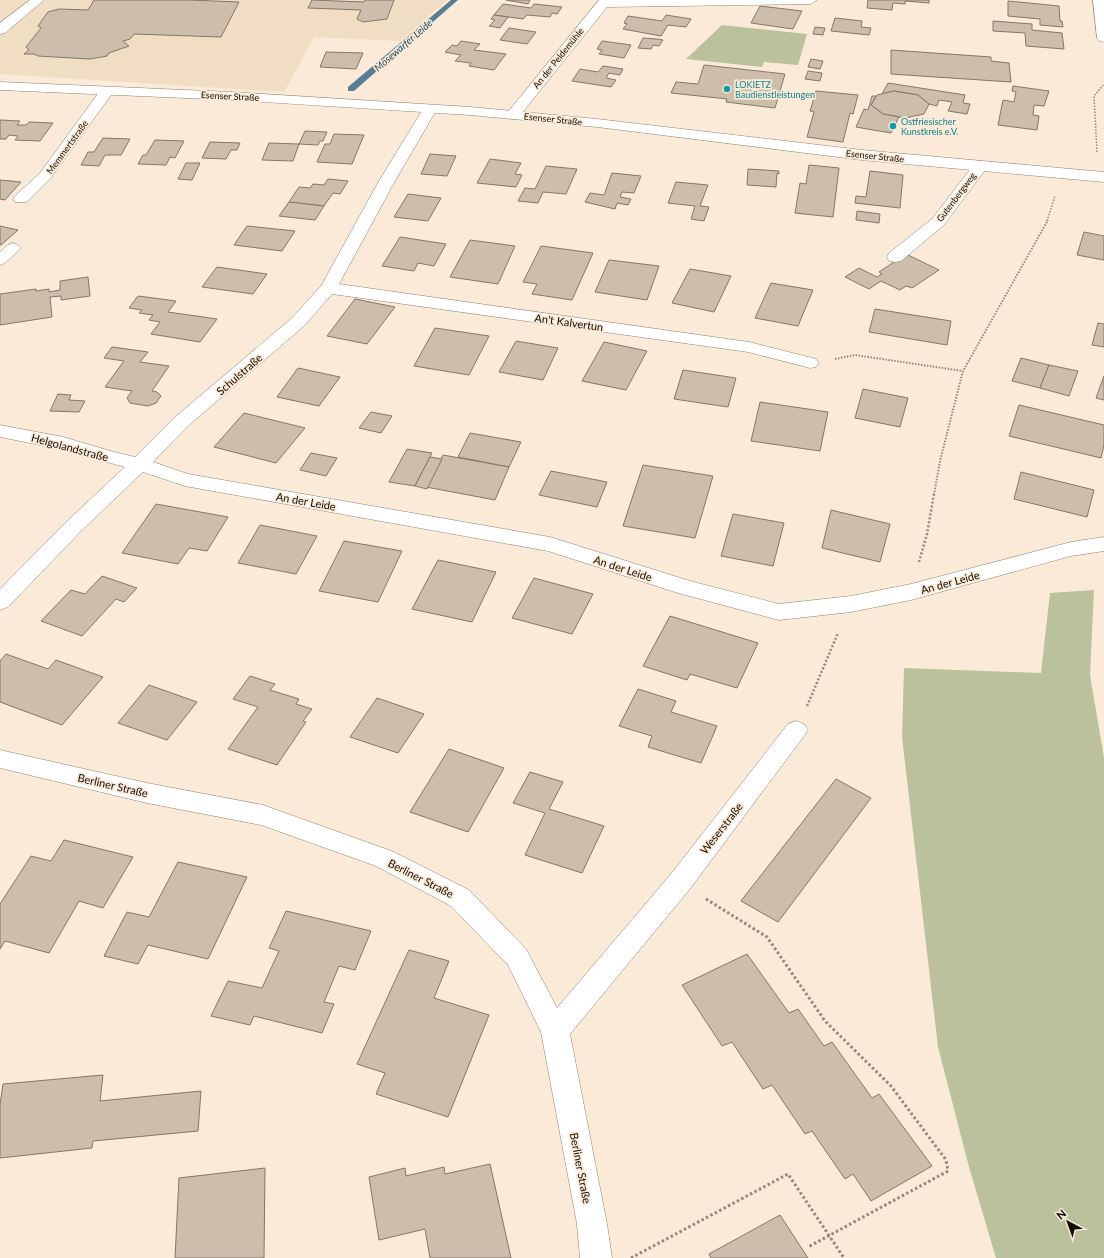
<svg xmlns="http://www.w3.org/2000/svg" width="1104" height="1258" viewBox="0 0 1104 1258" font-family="Lato,sans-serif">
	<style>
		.built { fill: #f1ddc4 }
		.green { fill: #bbc09d }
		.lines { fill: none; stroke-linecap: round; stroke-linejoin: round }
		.stream { fill: #597d92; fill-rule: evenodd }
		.building { fill: #cdbeac; stroke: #847766 }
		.service-casing { stroke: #908271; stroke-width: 1 }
		.minor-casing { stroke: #908271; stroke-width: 1 }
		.tertiary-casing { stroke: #908271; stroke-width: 1 }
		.path-far3 { stroke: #94897c; stroke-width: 1.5; stroke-dasharray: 1.5 1.5; stroke-linecap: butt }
		.path-far2 { stroke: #94897c; stroke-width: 2; stroke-dasharray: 1.5 1.5; stroke-linecap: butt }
		.path-far1 { stroke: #94897c; stroke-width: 2.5; stroke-dasharray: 2 2; stroke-linecap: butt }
		.path { stroke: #94897c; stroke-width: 3; stroke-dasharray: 2.5 2.5; stroke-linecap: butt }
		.service { fill: #fff; fill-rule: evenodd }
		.minor { fill: #fff; fill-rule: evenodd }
		.tertiary { fill: #fff; fill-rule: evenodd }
		.culture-dot { fill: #0f9aa8; stroke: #faead7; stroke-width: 1.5 }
		.labels { text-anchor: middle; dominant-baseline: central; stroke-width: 3.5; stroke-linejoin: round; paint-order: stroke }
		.far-street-label { font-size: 9px; fill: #120d07; stroke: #faead7 }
		.far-culture-label { font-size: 9px; fill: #0d838f; stroke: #faead7; text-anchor: start }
		.far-water-label { font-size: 10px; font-style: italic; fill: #1a465d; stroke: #faead7 }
		.street-label { font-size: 11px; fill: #120d07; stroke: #faead7 }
	</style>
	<rect width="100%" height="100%" fill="#faead7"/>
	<polygon class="built" points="0,0 447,0 400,41 314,37 284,92 0,74"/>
	<g class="green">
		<polygon points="722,25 807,34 798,65 764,62 762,67 686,59"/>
		<polygon points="1094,590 1090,675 1104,758 1104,1258 996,1258 969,1167 938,1047 902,737 904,668 1041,673 1050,593"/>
	</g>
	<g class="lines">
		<polygon class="stream" points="451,0 458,0 354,91 348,91 348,87"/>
	</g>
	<g class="building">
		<polygon points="94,0 189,0 239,2 221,37 134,34 130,39 123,41 129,46 109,53 107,56 90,59 38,56 34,54 24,54 29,50 26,47 41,28 38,26 48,12 59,9 88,10"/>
		<polygon points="312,0 364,2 365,0 394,0 387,19 363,22 357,19 361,10 308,8"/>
		<polygon points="506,0 530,0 528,4"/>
		<polygon points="868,0 929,0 929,3 905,1 905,4 893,3 892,10 867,8"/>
		<polygon points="1008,1 1059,6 1060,21 1062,21 1063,27 1040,25 1040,19 1008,16"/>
		<polygon points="503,4 531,8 534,4 562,7 557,14 552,13 550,17 527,15 523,19 494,15"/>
		<polygon points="760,6 802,11 793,29 751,23"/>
		<polygon points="494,15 508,17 500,28 489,26 495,20 491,19"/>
		<polygon points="666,15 691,19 686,27 668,25 661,36 623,29 627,24 624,23 628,16 662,21"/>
		<polygon points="835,18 862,21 861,27 871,28 869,35 831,31"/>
		<polygon points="993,21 1032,24 1032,30 1062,33 1064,49 1026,46 1025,33 993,31"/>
		<polygon points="815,27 825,28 823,35 813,34"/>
		<polygon points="509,28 536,32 527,44 500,40"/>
		<polygon points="643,38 657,39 663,40 659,46 653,45 651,49 638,48"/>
		<polygon points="461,41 480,44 474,50 506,54 494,70 469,66 471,63 455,61 461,55 445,52 452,45 457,46"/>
		<polygon points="602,41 631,45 624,58 599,54 602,50 597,49"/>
		<polygon points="891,50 991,57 991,61 1009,63 1011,82 891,74"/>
		<polygon points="326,52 363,53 356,69 320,67"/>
		<polygon points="811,59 823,61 820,69 808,67"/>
		<polygon points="704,65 785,74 775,108 726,102 727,99 671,93 676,82 698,84"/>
		<polygon points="603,66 623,69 620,75 609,73 606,78 616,80 611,87 572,81 580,69 598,72"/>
		<polygon points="808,71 822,73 820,81 805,79"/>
		<polygon points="888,83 965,95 963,103 970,104 967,114 948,111 952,102 939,100 937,106 929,104 918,95 894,91 882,94"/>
		<polygon points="1013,86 1049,91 1044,106 1034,105 1033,115 1039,116 1037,130 998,125 1003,100 1014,102 1016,92 1012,91"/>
		<polygon points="816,91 858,95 853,114 850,113 843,142 807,137 814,112 810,111"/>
		<polygon points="894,91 918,95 929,104 924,114 905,118 883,114 871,105 877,95"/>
		<polygon points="872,96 876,96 871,105 883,114 899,117 891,133 856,127 864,109 868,110"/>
		<polygon points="0,120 20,121 17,125 26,125 29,122 53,123 40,141 15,140 18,136 9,135 6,139 0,139"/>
		<polygon points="305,131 327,132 323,141 320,141 318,145 299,144"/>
		<polygon points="334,134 364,135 352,164 317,162 325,144 330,144"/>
		<polygon points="103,138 130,139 121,155 105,155 99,166 81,165 88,152 94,152"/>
		<polygon points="155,140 184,141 175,158 170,157 166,165 138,164 143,155 146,155"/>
		<polygon points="210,142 240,143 237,150 231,150 226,159 202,158"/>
		<polygon points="269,143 299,144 293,161 262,160"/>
		<polygon points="430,154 456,156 447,176 421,174"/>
		<polygon points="490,159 521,163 515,174 522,175 516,187 477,183"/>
		<polygon points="186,163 200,163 192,180 178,179"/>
		<polygon points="809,165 839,168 833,217 795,213 800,183 806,184"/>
		<polygon points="546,166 577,169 566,194 543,192 538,203 518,201 525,188 535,189"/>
		<polygon points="748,169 779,171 779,174 777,173 776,187 747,185"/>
		<polygon points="870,171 903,175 900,208 855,203 856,196 866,197"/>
		<polygon points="612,173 641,176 634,193 622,192 620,197 631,199 628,205 617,203 615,209 585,202 590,193 604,195"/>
		<polygon points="328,179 348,181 340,194 333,193 324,206 289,202 299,187 310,188 313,184 324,185"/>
		<polygon points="0,180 21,182 5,200 0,199"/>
		<polygon points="676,182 708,185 700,206 709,207 704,221 691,219 695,206 668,203"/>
		<polygon points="408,194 441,198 428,221 394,217"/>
		<polygon points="289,202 324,206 315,220 279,216"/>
		<polygon points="857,211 880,214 879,223 856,220"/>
		<polygon points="0,226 18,230 1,245 0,245"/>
		<polygon points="247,226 295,231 282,251 234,245"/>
		<polygon points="1084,232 1104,236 1104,260 1077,255"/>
		<polygon points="400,237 446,244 434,266 418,263 414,271 382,266"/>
		<polygon points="470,240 515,246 498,284 450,277"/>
		<polygon points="541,246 593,253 572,300 532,294 537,284 523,282"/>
		<polygon points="906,254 939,270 912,288 906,286 900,290 881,281 869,289 845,277 859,268 877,277 882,274 879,272"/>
		<polygon points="609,260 659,266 647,300 595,292"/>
		<polygon points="217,267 267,274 253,294 202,287"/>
		<polygon points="690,269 731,276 714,312 672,303"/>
		<polygon points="88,277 90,296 61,300 61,296 50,297 52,317 0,325 0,294 36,289 36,291 49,289 49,292 60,290 60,281"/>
		<polygon points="771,283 813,290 798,326 755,318"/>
		<polygon points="138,296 176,301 168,312 217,319 200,342 151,334 160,322 149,320 153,315 139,313 142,310 129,308"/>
		<polygon points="355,299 395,307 367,344 327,336"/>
		<polygon points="875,309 951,321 947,345 869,332"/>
		<polygon points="1098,323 1104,324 1104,347 1092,345"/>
		<polygon points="435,328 489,336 469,375 414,366"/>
		<polygon points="516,341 558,348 543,380 499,372"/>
		<polygon points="604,342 647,351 626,390 582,381"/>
		<polygon points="112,347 148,352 140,362 169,366 152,391 157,392 161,396 156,403 148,406 130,403 127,398 132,391 105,387 124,361 104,358"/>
		<polygon points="1021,358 1049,365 1040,388 1012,381"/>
		<polygon points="1049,365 1078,371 1069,396 1040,388"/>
		<polygon points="298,368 340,377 319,406 277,397"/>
		<polygon points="683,370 736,378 728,407 674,399"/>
		<polygon points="1104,376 1104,400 1096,398"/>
		<polygon points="863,389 908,398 900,427 855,418"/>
		<polygon points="58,394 71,395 69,400 85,401 79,412 50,411"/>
		<polygon points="760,402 828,412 820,451 751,441"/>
		<polygon points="1019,405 1104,425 1104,445 1101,458 1009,436"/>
		<polygon points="371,412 392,416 381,433 359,428"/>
		<polygon points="244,413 305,428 276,463 214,447"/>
		<polygon points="470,433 521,442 509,467 458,457"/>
		<polygon points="407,449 432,453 415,486 389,482"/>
		<polygon points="311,453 337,458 326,476 300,470"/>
		<polygon points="443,455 509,467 495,500 426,487"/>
		<polygon points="430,457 442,459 427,489 415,486"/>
		<polygon points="643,465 713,476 695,538 623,526"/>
		<polygon points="551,471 607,482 597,507 539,495"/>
		<polygon points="1021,472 1094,490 1087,517 1014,499"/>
		<polygon points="156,504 228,517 207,551 189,548 178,564 122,553"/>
		<polygon points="831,510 890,524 880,562 822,548"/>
		<polygon points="733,514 784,523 773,566 721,556"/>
		<polygon points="260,525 317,536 296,574 238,563"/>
		<polygon points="344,541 402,551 378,602 319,591"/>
		<polygon points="438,560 496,572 472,622 412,609"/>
		<polygon points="102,576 137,588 124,602 116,599 82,636 41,621 71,590 85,594"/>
		<polygon points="534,578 593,594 572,634 512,618"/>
		<polygon points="670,616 758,643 737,688 690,674 687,680 643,666"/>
		<polygon points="6,654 48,669 56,660 103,677 62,725 0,702 0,661"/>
		<polygon points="250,676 275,684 270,690 299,699 296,704 312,709 303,721 306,722 277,765 228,749 258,707 233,699"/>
		<polygon points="149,685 197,702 167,740 118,723"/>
		<polygon points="638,689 676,701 671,712 717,726 701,763 648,747 652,736 619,726"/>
		<polygon points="377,698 424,714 398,753 350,737"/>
		<polygon points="449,749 504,768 468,832 410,812"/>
		<polygon points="530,772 563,782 549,809 604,826 582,873 525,855 545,813 513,803"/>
		<polygon points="836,779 871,798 778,922 741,901"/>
		<polygon points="64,840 133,857 103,908 79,901 49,953 5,941 0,949 0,904 31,856 51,861"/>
		<polygon points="178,862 247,877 208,959 148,945 138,964 104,956 127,912 149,917"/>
		<polygon points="286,911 371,931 355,970 339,966 324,1002 334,1004 322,1033 254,1016 250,1025 211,1016 228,981 262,988 279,951 269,948"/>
		<polygon points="409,950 449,961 434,998 489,1015 448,1117 376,1094 385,1073 357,1064"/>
		<polygon points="747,954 789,1013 798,1009 824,1046 832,1042 872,1098 879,1094 932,1166 871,1201 853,1174 845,1179 812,1131 805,1134 772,1085 763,1089 732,1042 722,1046 682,985"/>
		<polygon points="103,1075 100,1101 201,1091 198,1131 93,1141 92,1148 0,1158 0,1105 3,1084"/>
		<polygon points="490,1164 511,1258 430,1258 425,1229 379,1240 369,1177 405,1168 406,1176 444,1167 445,1174"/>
		<polygon points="265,1168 264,1258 175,1258 179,1178"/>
		<polygon points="780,1215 808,1258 711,1258 709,1254"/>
	</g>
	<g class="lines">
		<g class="service-casing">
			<polygon id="service" points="13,243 18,245 21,248 5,263 0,265 0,252 8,245"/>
		</g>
		<g class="minor-casing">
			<g id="minor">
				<polygon points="30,0 44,0 5,33 0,34 0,23"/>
				<polygon points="599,0 817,0 811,4 607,7 518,118 508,118 506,115 508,112"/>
				<polygon points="1093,0 1104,0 1104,42 1099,41 1097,38"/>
				<polygon points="107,87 112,88 114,91 50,179 27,202 15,202 13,199 15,196 40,173 102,88"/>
				<polygon points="430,105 435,106 437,109 395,181 339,284 749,342 816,359 819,363 816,367 810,368 748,352 332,294 305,325 188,426 153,462 188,474 550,537 690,581 779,604 851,596 911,584 1071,542 1104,537 1104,551 1071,556 911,600 851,612 779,620 678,593 548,551 185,486 143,472 80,532 8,607 0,610 0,589 66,522 125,467 60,449 0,437 0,425 63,437 114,452 135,457 174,418 293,317 321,286 379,181 423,109 425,106"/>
				<polygon points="980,161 985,163 988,166 944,225 901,261 895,262 889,261 887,257 889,253 932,219 975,163"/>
				<polygon points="796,721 804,724 808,730 804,736 689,890 570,1034 607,1224 612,1258 580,1258 577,1224 541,1032 508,965 451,906 376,866 261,825 147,803 0,768 0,750 147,783 263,805 394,852 469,890 526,949 557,1008 671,874 788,724"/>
			</g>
		</g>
		<g class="tertiary-casing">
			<polygon id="tertiary" points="0,82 232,92 470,107 597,119 862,150 1104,172 1104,182 862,160 597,127 470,115 232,100 0,90"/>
		</g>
		<g class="path-far3">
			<polyline points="1097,152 1094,96 1104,84"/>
			<polyline points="1047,221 1055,196"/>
		</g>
		<g class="path-far2">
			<polyline points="835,359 855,355 963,371"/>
			<polyline points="934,495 940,461 963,371 1048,220"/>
		</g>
		<g class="path-far1">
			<polyline points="919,562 927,534 934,494"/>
			<polyline points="807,706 838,633"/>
		</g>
		<g class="path">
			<polyline points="706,899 767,937 825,1021 891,1086 946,1160 948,1171 808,1247"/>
			<polyline points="631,1258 788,1174 844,1258"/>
		</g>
		<use href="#service" class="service"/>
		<use href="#minor" class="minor"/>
		<use href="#tertiary" class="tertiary"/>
	</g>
	<g class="culture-dot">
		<circle cx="727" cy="89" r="4"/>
		<circle cx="893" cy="126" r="4"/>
	</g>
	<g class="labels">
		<g class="far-street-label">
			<text transform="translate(558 58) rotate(-51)">An der Peldemühle</text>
			<text transform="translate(230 96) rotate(3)">Esenser Straße</text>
			<text transform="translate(553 119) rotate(6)">Esenser Straße</text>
			<text transform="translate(67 147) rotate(-54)">Memmertstraße</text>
			<text transform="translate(875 156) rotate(6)">Esenser Straße</text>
			<text transform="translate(956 197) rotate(-53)">Gutenbergweg</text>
		</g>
		<g class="far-culture-label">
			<text x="735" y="84">LOKIETZ<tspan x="735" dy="10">Baudienstleistungen</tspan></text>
			<text x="901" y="121">Ostfriesischer<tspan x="901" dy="10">Kunstkreis e.V.</tspan></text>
		</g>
		<g class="far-water-label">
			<text transform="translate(403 45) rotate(-41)">Mosewarfer Leide</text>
		</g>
		<g class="street-label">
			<text transform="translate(569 322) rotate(8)">An't Kalvertun</text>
			<text transform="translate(239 374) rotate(-41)">Schulstraße</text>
			<text transform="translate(70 447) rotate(15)">Helgolandstraße</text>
			<text transform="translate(306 501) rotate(10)">An der Leide</text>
			<text transform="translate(623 568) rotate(18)">An der Leide</text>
			<text transform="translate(950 582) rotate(-15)">An der Leide</text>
			<text transform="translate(113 785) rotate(13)">Berliner Straße</text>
			<text transform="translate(721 828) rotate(-52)">Weserstraße</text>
			<text transform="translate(421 878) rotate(27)">Berliner Straße</text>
			<text transform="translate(581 1168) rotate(79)">Berliner Straße</text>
		</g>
	</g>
	<g transform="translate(1068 1222) rotate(319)" stroke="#faead7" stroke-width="3" paint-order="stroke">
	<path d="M0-3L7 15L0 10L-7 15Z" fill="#120d07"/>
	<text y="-6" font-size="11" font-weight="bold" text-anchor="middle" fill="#120d07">N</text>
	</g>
</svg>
